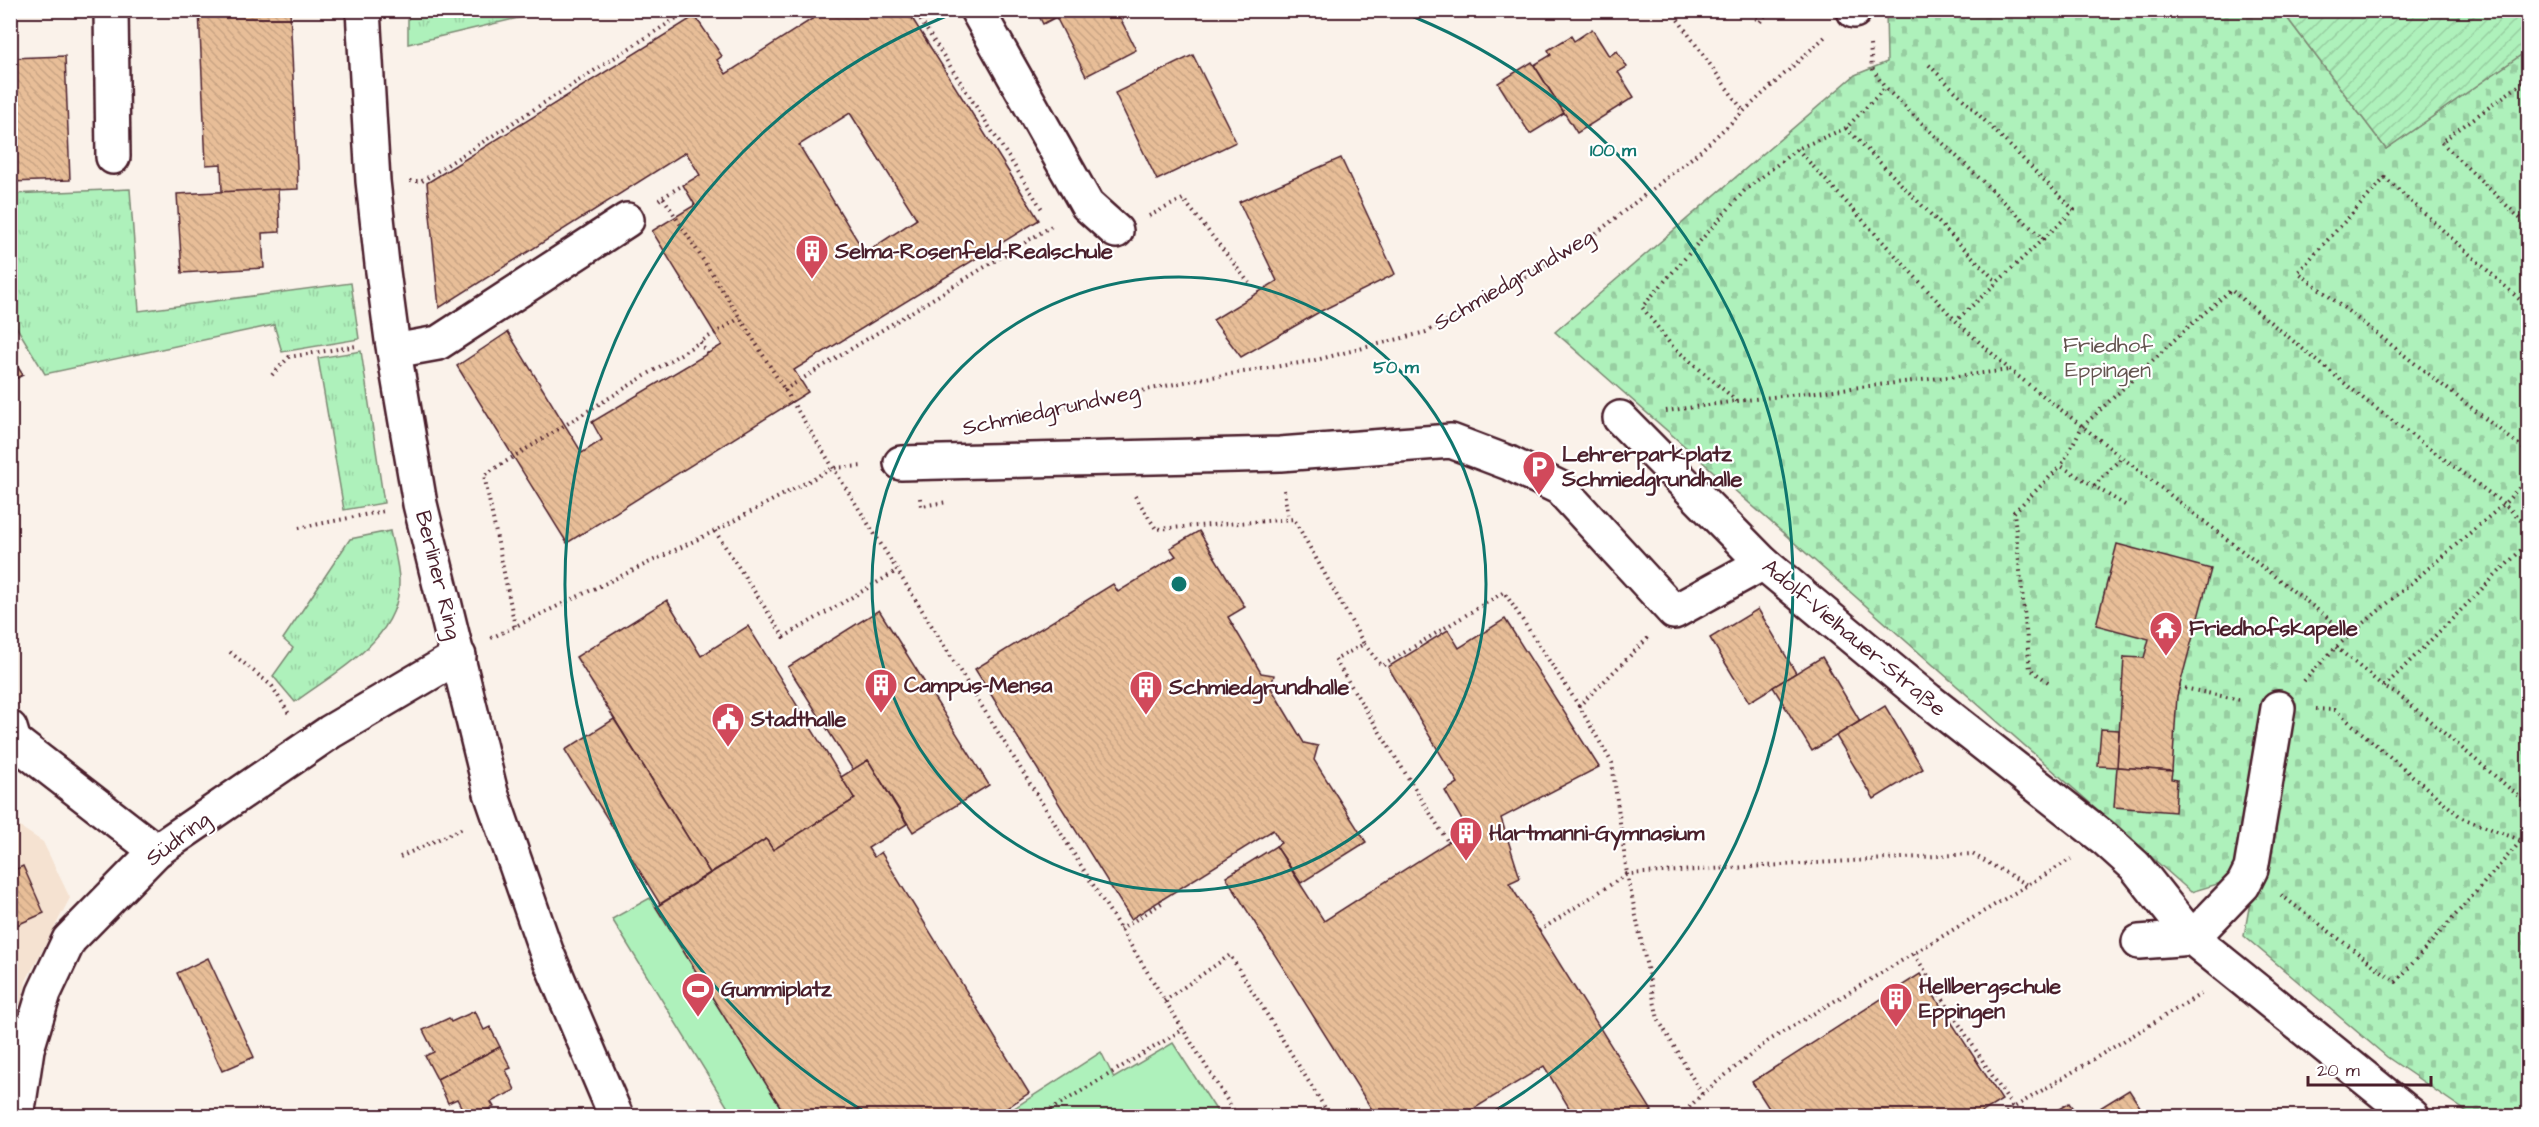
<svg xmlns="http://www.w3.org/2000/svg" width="2539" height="1127" viewBox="0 0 2539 1127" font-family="'Architects Daughter',sans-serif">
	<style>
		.built { fill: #f5e2d1 }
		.grass { fill: url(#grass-tufts); stroke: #7c8873; stroke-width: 1.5 }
		.cemetery { fill: url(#cemetery-stones); stroke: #7c8873; stroke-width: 1.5 }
		.park { fill: #aef1bb; stroke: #7c8873; stroke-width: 1.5 }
		.garden { fill: url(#garden-furrows); stroke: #7c8873; stroke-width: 1.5 }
		.building { fill: url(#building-back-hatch); stroke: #4a1f2b; stroke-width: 1.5; fill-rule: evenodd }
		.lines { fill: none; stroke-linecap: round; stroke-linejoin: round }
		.minor-casing { stroke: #4a1f2b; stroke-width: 38 }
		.path { stroke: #4a1f2b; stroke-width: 4; stroke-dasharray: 1.5 4.5; stroke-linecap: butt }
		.minor { stroke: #fff; stroke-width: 33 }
		.ring { fill: none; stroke: #0f766e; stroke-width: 3 }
		.labels { text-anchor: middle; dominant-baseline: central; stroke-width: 4.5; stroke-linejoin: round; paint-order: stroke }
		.poi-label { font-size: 22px; font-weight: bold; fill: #4a1f2b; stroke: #fff; text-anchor: start }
		.street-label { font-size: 22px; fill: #4a1f2b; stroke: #fff }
		.park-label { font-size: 22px; fill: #63544f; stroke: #fff }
		.centre { fill: #0f766e; stroke: #fff; stroke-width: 3 }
		.ring-label { font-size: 18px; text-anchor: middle; font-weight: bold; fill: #0f766e; stroke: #fff; stroke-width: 4.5; stroke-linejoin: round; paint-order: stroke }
	</style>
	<defs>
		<pattern id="grass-tufts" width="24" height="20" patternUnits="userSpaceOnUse" patternTransform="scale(1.5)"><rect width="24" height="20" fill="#aef1bb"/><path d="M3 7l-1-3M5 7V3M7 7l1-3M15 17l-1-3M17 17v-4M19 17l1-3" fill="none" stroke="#97cea1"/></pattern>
		<pattern id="cemetery-stones" width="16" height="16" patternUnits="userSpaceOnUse" patternTransform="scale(1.5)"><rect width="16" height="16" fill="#aef1bb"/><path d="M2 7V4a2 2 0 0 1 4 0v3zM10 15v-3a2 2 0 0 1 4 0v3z" fill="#97cea1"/></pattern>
		<pattern id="garden-furrows" width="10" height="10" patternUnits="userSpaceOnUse" patternTransform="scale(1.5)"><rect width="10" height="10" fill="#aef1bb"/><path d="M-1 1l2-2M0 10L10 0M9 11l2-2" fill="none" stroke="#97cea1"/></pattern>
		<pattern id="building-back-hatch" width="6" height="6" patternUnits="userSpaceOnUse" patternTransform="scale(1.5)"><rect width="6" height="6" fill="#e8be98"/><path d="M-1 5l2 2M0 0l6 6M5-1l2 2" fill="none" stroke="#c8a383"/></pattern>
	</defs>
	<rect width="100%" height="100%" fill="#faf2ea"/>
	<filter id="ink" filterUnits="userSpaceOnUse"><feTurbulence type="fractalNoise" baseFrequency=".0167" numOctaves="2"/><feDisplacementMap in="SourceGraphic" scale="12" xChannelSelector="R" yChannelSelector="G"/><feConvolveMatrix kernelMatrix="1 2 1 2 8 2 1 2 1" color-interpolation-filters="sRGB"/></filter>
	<g filter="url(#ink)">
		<polygon class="built" points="11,821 43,842 70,898 26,981 11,1056"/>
		<g class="grass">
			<polygon points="408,10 548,10 548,11 408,44"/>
			<polygon points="130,189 139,311 351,283 359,339 282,352 274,325 45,374 11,318 11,194"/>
			<polygon points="361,351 384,503 344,510 318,358"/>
			<path d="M390 531C393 547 399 565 399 581 401 639 335 672 295 702L273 676 293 648 283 639 350 539Z"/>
		</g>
		<polygon class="cemetery" points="1886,11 2282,11 2386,149 2528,50 2528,1116 2473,1116 2387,1057 2244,936 2252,891 2234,879 2191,892 1555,332 1855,75 1887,62"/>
		<g class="park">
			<polygon points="650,898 786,1116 733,1116 612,919"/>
			<polygon points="1173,1043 1220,1116 1002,1116 1101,1052 1114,1078"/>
		</g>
		<polygon class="garden" points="2282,11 2528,11 2528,50 2386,149"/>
		<g class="building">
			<polygon points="199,10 290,10 298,189 222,192 221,164 206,165"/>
			<path d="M826 10H907L1039 220 794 370 808 392 567 543 457 366 508 332 582 453 602 440 592 422 722 345 652 231 695 205 683 185 700 175 686 152 439 308 427 183 695 16 722 56 717 60 726 74ZM850 113 917 219 865 253 799 145Z"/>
			<polygon points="1036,10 1116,10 1136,50 1086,76 1056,17 1043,24"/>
			<polygon points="1592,29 1609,56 1617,51 1627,67 1618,72 1634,97 1577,133 1534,65 1551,55 1548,50 1571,36 1574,41"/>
			<polygon points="1193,55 1236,142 1157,180 1115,93"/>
			<polygon points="65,56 70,180 10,182 10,58"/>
			<polygon points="1532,62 1564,113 1530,134 1498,83"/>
			<polygon points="1341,158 1395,274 1321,311 1241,357 1213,320 1277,281 1239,202"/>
			<polygon points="278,189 280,232 262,233 264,268 182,273 177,194"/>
			<polygon points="10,355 23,375 10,382"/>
			<polygon points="1199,531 1245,607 1228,617 1261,673 1274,675 1271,688 1304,743 1318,746 1314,760 1366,842 1301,883 1276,846 1281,843 1273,830 1131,919 975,669 1113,584 1118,592 1176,556 1170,548"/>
			<polygon points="2117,544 2211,569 2177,696 2172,771 2117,767 2124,657 2144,658 2149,639 2096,625"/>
			<polygon points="667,600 701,656 748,626 855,799 773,850 766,839 710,873 576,657"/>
			<polygon points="1758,609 1796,673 1749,702 1710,638"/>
			<polygon points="879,610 989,785 913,832 868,760 853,770 788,667"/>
			<polygon points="1505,619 1599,767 1501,818 1520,878 1509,883 1652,1111 1645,1116 1574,1116 1544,1066 1462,1116 1376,1116 1226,877 1276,846 1324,921 1448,842 1466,827 1445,791 1458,783 1388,667 1448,630 1459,648"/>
			<polygon points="1822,657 1860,721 1812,751 1773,687"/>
			<polygon points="1885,706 1923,769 1874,799 1836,736"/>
			<polygon points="614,719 710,873 660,904 565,750"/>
			<polygon points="2101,729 2119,730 2117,767 2098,766"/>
			<polygon points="868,760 907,824 868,848 874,857 881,852 1029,1093 995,1116 786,1116 656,907 766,839 773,850 855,799 841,777"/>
			<polygon points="2117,767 2172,771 2171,779 2177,780 2175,812 2114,807"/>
			<polygon points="23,866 44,913 10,928 10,872"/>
			<polygon points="208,958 254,1057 222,1071 177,973"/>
			<polygon points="1920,974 2002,1100 1976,1116 1774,1116 1752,1082"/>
			<polygon points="475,1011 484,1030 490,1027 500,1047 437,1079 425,1056 434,1052 423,1030 449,1018 451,1022"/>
			<polygon points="500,1047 511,1068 506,1070 515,1090 491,1102 494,1107 474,1116 466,1116 457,1099 448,1103 437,1079"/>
			<polygon points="2129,1090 2146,1116 2087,1116"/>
			<polygon points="2069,1103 2078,1116 2047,1116"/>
		</g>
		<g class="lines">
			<g class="minor-casing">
				<g id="minor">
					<polyline points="111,10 113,157"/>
					<polyline points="363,10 373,181 382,264 392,340 420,504 491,793 546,951 616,1116"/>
					<polyline points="977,10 1087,205 1116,231"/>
					<polyline points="1854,11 1854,10"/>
					<polyline points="394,351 438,343 627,220"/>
					<polyline points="1620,418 1763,563 1928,700 2105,839 2135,866 2192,938 2243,885 2251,869 2278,708"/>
					<polyline points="901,463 1280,454 1451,441 1509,463 1560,488 1674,612 1763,563"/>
					<polyline points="10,728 14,741 156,851"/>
					<polyline points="2139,942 2192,938 2412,1116"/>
					<polyline points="17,1116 27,1049 44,993 69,940 156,851 330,732 459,656"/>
				</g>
			</g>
			<g class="path">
				<polyline points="914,10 1042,209"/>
				<polyline points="1671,10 1744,112"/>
				<polyline points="1747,10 1760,22 1769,10"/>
				<polyline points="1870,45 1872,68 1885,88"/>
				<polyline points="1929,65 2074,210 2043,239"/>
				<polyline points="2528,79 2441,142 2528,226"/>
				<polyline points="1846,128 1997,282"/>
				<polyline points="1797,149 1956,321 2010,370 2351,636"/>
				<polyline points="410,181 422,181 689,10"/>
				<polyline points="663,197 683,185"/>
				<polyline points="659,200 663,197 740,318 1237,1116"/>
				<polyline points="1149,216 1183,199 1249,283"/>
				<polyline points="2528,307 2385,178 2298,272 2528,452"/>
				<polyline points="707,354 700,342 740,318"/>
				<polyline points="272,375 289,357 356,346"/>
				<polyline points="784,390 1055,224"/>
				<polyline points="1737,401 1671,345 1642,307 1745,190 1797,149 1846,128 1885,88 2043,239 1956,321"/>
				<polyline points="1666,411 1737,401 2010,370"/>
				<polyline points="1002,420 1199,379 1312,361 1426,332 1491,298 1590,238 1698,153 1827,35"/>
				<polyline points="2094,486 2122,457"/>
				<polyline points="1284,490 1288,519"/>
				<polyline points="1135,496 1156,529 1294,519 1364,644 1335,660 1448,842"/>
				<polyline points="920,498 921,506 947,502"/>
				<polyline points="2125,505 2061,466 2082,427 2186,329 2231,290 2370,404 2504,504 2528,526"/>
				<polyline points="299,528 384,511"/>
				<polyline points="715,531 784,637 895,572"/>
				<polyline points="515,626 484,475 700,342"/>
				<polyline points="491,638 715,531 833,468 863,466"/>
				<polyline points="1364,644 1382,666 1504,592 1579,706"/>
				<polyline points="2336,647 2384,687 2399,695 2528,804"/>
				<polyline points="230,652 272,686 289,714"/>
				<polyline points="2304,681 2336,647 2504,504 2528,478"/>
				<polyline points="2048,682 2030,669 2014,512 2061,466"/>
				<polyline points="2179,687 2240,700"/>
				<polyline points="2384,687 2528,543"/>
				<polyline points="2316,709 2335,710 2462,818 2528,843"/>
				<polyline points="400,857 465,827"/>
				<polyline points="2281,895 2396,982 2521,841"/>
				<polyline points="1120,930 1163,902 1161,899"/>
				<polyline points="1539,931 1627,874 1612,763 1579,706 1648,638"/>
				<polyline points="1914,954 2013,1108 2201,994"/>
				<polyline points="1164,1001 1230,955 1330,1116"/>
				<polyline points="1702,1094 1658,1019 1627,874 1972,854 2028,885"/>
				<polyline points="1040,1116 1184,1029"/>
				<polyline points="1681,1116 1702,1094 1768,1041 2071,859"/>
				<polyline points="2001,1116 2013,1108"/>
			</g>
			<use href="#minor" class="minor"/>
		</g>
	</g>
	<g class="ring">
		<circle cx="1179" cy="584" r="307"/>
		<path d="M872 1116A614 614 0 0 1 959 11M1399 11A614 614 0 0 1 1486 1116"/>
	</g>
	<defs>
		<g id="building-pin" transform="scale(1.725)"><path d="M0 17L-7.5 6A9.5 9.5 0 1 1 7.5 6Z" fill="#d1495b" stroke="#fff"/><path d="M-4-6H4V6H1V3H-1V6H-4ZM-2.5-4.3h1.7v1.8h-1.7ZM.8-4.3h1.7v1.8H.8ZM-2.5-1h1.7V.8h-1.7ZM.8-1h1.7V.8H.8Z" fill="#fff"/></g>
		<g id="parking-pin" transform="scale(1.725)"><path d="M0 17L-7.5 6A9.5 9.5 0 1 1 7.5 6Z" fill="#d1495b" stroke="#fff"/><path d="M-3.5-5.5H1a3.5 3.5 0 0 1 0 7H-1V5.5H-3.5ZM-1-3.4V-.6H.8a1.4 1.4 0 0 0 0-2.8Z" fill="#fff"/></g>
		<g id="temple-pin" transform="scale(1.725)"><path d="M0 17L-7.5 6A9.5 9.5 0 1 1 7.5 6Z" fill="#d1495b" stroke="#fff"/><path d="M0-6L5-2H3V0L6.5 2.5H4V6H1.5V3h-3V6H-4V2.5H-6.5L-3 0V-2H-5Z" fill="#fff"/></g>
		<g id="civic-pin" transform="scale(1.725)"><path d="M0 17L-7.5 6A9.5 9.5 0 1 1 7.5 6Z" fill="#d1495b" stroke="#fff"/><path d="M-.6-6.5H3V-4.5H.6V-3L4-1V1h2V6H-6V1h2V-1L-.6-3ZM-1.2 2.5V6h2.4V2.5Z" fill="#fff"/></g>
		<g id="stadium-pin" transform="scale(1.725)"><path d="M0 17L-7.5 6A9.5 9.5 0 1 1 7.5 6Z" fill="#d1495b" stroke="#fff"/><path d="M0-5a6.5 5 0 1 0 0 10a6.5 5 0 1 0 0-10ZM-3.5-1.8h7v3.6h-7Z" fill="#fff"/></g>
	</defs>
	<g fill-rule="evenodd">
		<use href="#building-pin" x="812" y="251"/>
		<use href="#parking-pin" x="1539" y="467"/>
		<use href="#temple-pin" x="2166" y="628"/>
		<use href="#building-pin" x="881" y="685"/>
		<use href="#building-pin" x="1146" y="687"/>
		<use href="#civic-pin" x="728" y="719"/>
		<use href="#building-pin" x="1466" y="833"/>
		<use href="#stadium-pin" x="698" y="989"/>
		<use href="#building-pin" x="1896" y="999"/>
	</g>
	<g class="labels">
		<g class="poi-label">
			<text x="835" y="251">Selma-Rosenfeld-Realschule</text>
			<text x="1562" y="454">Lehrerparkplatz<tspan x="1562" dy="25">Schmiedgrundhalle</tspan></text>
			<text x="2189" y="628">Friedhofskapelle</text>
			<text x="904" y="685">Campus-Mensa</text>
			<text x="1169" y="687">Schmiedgrundhalle</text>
			<text x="751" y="719">Stadthalle</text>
			<text x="1489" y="833">Hartmanni-Gymnasium</text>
			<text x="1919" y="986">Hellbergschule<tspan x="1919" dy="25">Eppingen</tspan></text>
			<text x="721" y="989">Gummiplatz</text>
		</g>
		<g class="street-label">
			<text transform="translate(1514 280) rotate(-30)">Schmiedgrundweg</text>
			<text transform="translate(1051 410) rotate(-12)">Schmiedgrundweg</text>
			<text transform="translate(438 575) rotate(76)">Berliner Ring</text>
			<text transform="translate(1854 638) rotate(40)">Adolf-Vielhauer-Straße</text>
			<text transform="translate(178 839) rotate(-37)">Südring</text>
		</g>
		<g class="park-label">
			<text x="2108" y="345">Friedhof<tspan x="2108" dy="25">Eppingen</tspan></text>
		</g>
	</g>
	<circle cx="1179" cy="584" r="9" class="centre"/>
	<g class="ring-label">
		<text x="1613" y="156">100 m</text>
		<text x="1396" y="373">50 m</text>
	</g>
	<rect width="2539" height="1127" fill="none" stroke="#fff" stroke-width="36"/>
	<rect x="18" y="18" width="2503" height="1091" fill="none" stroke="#4a1f2b" stroke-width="2" filter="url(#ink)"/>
	<path d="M2308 1076v9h123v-9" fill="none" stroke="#4a1f2b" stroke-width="3"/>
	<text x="2317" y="1076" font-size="18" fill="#4a1f2b" stroke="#ffffff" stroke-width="4.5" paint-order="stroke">20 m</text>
</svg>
